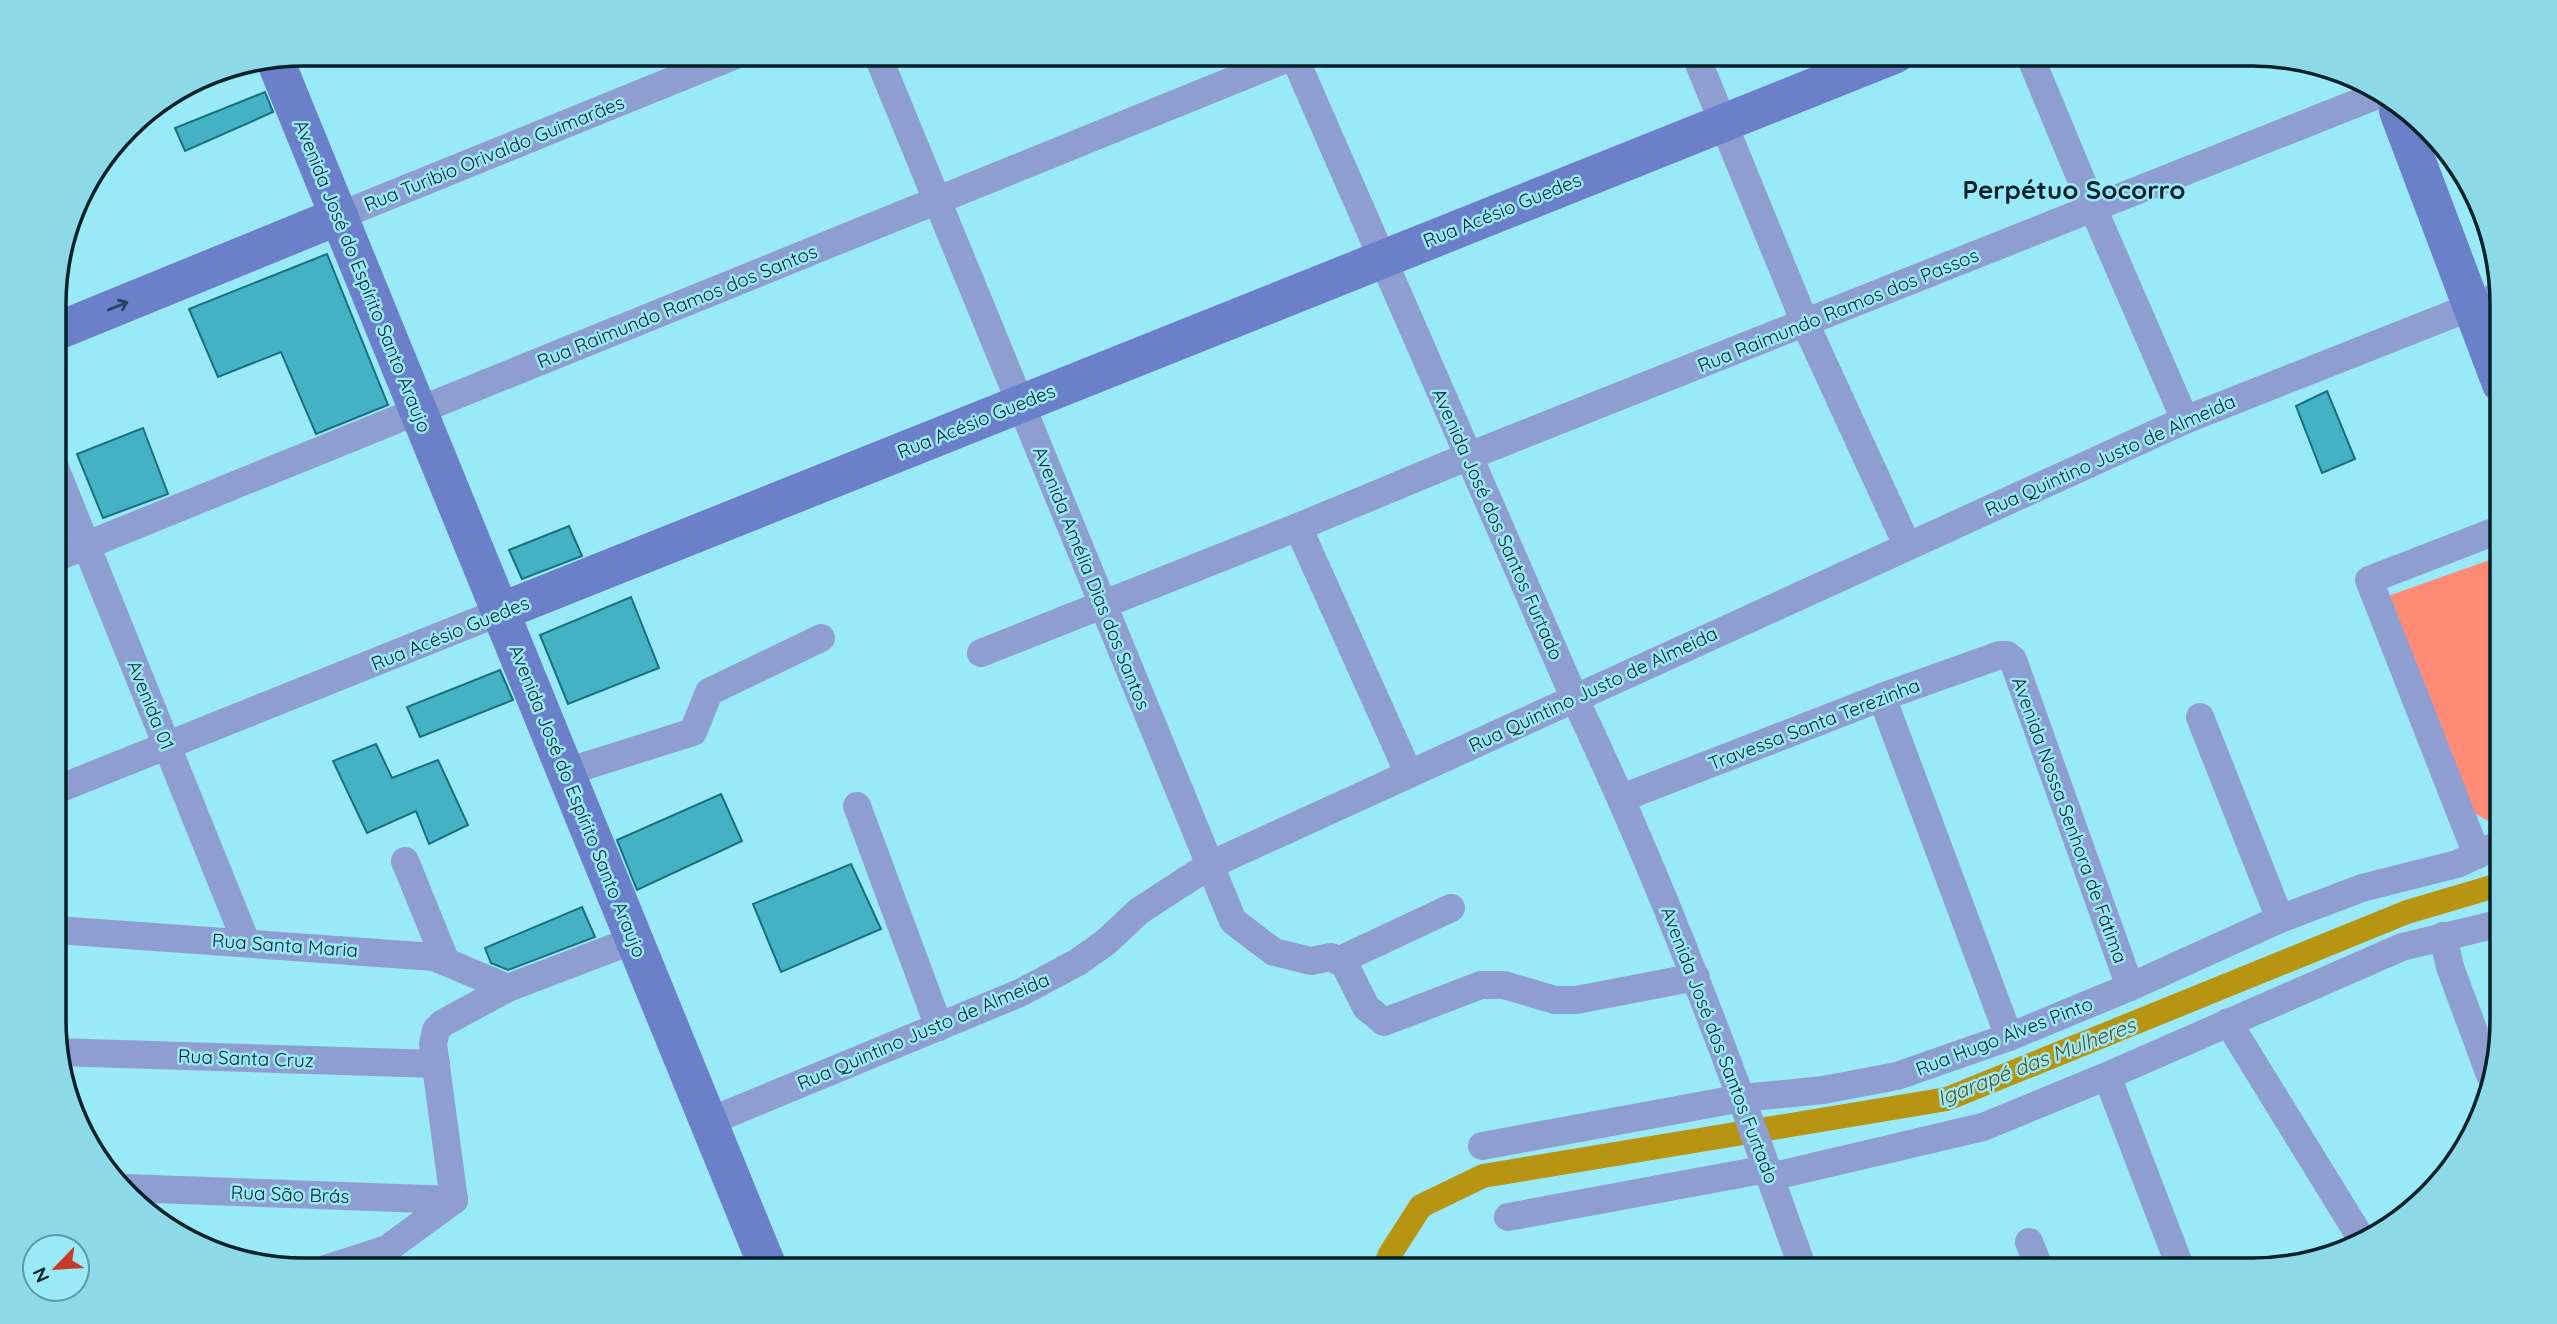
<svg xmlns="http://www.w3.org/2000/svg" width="2557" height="1324" viewBox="0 0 2557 1324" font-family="Quicksand,sans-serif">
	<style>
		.green { fill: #fd8b76 }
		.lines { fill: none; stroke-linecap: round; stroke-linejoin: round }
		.canal { stroke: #b79513; stroke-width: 24 }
		.building { fill: #44b1c5; stroke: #18707f; stroke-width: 2 }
		.street { stroke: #8f9ed1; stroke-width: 28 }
		.secondary { stroke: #6c7fc9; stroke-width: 38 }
		.oneway { stroke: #264260 }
		.labels { text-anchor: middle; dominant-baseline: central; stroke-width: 5; stroke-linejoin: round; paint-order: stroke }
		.street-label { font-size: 19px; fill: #002127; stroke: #9ae9f9 }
		.water-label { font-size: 21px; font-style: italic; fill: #614f12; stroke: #9ae9f9 }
		.district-label { font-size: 26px; font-weight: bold; fill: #002127; stroke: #9ae9f9 }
		.rim { fill: none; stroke: #002127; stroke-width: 3.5 }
	</style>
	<rect width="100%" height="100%" fill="#9ae9f9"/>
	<polygon class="green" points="2501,556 2502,819 2494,824 2463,807 2382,598"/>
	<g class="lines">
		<polyline class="canal" points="1384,1269 1390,1254 1421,1206 1483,1176 1947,1099 2407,912 2502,884"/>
	</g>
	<g class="building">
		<polygon points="265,92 273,112 185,151 175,128"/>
		<polygon points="327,254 388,405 316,434 281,352 218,377 189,309"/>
		<polygon points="2327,391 2355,459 2322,473 2296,406"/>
		<polygon points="143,428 168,494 103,518 77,454"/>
		<polygon points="569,526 582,556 522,579 509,550"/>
		<polygon points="631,597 659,668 568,704 540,635"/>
		<polygon points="500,670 513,700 420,737 407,707"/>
		<polygon points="376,744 392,778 438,760 468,825 429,844 416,811 367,833 333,761"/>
		<polygon points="721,794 742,841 637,890 617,840"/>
		<polygon points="851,864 881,929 781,972 753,904"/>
		<polygon points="582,907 595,937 508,970 491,963 485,948"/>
	</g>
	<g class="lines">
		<g class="street">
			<polyline points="877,54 1233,921 1274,952 1311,961 1331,957 1344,963 1366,1007 1384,1022 1481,985 1504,985 1555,1000 1576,1000 1696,977"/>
			<path d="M1293 54 1574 697C1663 883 1734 1075 1803 1269"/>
			<polyline points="1695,54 1805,323 1907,545"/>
			<polyline points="2029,54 2093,208 2185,420"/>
			<polyline points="339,216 738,54"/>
			<polyline points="55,468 246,942"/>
			<polyline points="1298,527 1409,774"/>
			<polyline points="55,558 1298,54"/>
			<polyline points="981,653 1298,527 1469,456 2380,94"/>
			<polyline points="1882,697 2009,1037"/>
			<polyline points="2200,717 2280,919"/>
			<polyline points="566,772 693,732 709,692 821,638"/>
			<polyline points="56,790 500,612"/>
			<polyline points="1622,798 1882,697 2000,655 2007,655 2013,660 2130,987"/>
			<polyline points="857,806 939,1027"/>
			<polyline points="2477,855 2369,580 2501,529"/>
			<polyline points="405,861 446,962"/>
			<polyline points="56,930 434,957 508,988"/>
			<polyline points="2443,936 2450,967 2490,1075"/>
			<polyline points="1338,961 1451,908"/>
			<polyline points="2228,1022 2361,1238"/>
			<polyline points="56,1052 436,1064"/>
			<polyline points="2107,1076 2181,1269"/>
			<polyline points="708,1122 1020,993 1078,962 1106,942 1139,911 1210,865 2185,420 2501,295"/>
			<polyline points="1482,1146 1742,1098 1823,1090 1897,1076 2009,1037 2130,987 2280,919 2362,888 2457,864 2502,843"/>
			<polyline points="1770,1177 1983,1127 2107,1076 2402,947 2502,923"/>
			<polyline points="126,1188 454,1200"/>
			<polyline points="454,1200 433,1044 436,1030 443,1023 508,988 634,940"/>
			<polyline points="1508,1217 1767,1169"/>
			<polyline points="2029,1242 2040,1269"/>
			<polyline points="322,1270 387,1249 454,1200"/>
		</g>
		<g class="secondary">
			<polyline points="275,60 769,1270"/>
			<polyline points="2398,111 2501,384"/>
			<polyline points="55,332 339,216"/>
			<polyline points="500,612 1896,54"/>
		</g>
	</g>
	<defs><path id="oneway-shaft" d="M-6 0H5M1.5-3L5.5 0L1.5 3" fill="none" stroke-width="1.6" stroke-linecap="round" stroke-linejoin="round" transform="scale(1.75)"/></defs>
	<use class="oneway" href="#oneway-shaft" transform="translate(118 306) rotate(-22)"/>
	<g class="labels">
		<g class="street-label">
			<text transform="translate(494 153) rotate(-22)">Rua Turibio Orivaldo Guimarães</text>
			<text transform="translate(1502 210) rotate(-22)">Rua Acésio Guedes</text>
			<text transform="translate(363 276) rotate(68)">Avenida José do Espírito Santo Araujo</text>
			<text transform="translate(677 306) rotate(-22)">Rua Raimundo Ramos dos Santos</text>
			<text transform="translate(1838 310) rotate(-22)">Rua Raimundo Ramos dos Passos</text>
			<text transform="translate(976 421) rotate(-22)">Rua Acésio Guedes</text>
			<text transform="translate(2110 455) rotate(-24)">Rua Quintino Justo de Almeida</text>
			<text transform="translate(1498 524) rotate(66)">Avenida José dos Santos Furtado</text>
			<text transform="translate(1092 578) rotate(68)">Avenida Amélia Dias dos Santos</text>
			<text transform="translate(450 633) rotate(-22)">Rua Acésio Guedes</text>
			<text transform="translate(1593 689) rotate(-25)">Rua Quintino Justo de Almeida</text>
			<text transform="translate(151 705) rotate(68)">Avenida 01</text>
			<text transform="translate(1814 724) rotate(-21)">Travessa Santa Terezinha</text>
			<text transform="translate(578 801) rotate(68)">Avenida José do Espírito Santo Araujo</text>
			<text transform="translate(2070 820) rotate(70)">Avenida Nossa Senhora de Fátima</text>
			<text transform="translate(285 945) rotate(4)">Rua Santa Maria</text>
			<text transform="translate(923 1031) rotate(-23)">Rua Quintino Justo de Almeida</text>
			<text transform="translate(2004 1036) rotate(-21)">Rua Hugo Alves Pinto</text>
			<text transform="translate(1720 1045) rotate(69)">Avenida José dos Santos Furtado</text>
			<text transform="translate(246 1058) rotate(2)">Rua Santa Cruz</text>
			<text transform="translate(290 1194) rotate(2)">Rua São Brás</text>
		</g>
		<g class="water-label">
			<text transform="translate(2036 1061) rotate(-21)">Igarapé das Mulheres</text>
		</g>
		<g class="district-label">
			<text x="2074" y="189">Perpétuo Socorro</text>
		</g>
	</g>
	<path d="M0 0H2557V1324H0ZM304 66H2252A238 238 0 0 1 2490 304V1020A238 238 0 0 1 2252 1258H304A238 238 0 0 1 66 1020V304A238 238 0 0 1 304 66Z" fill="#8ed9e8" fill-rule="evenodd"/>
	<path class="rim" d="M304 66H2252A238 238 0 0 1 2490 304V1020A238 238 0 0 1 2252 1258H304A238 238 0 0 1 66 1020V304A238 238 0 0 1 304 66Z"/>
	<g transform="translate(56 1268) rotate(245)"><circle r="33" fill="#9ae9f9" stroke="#5c99a5" stroke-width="2"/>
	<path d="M0-5L12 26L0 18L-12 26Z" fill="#c73b26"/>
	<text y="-10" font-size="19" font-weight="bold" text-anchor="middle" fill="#002127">N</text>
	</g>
</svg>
